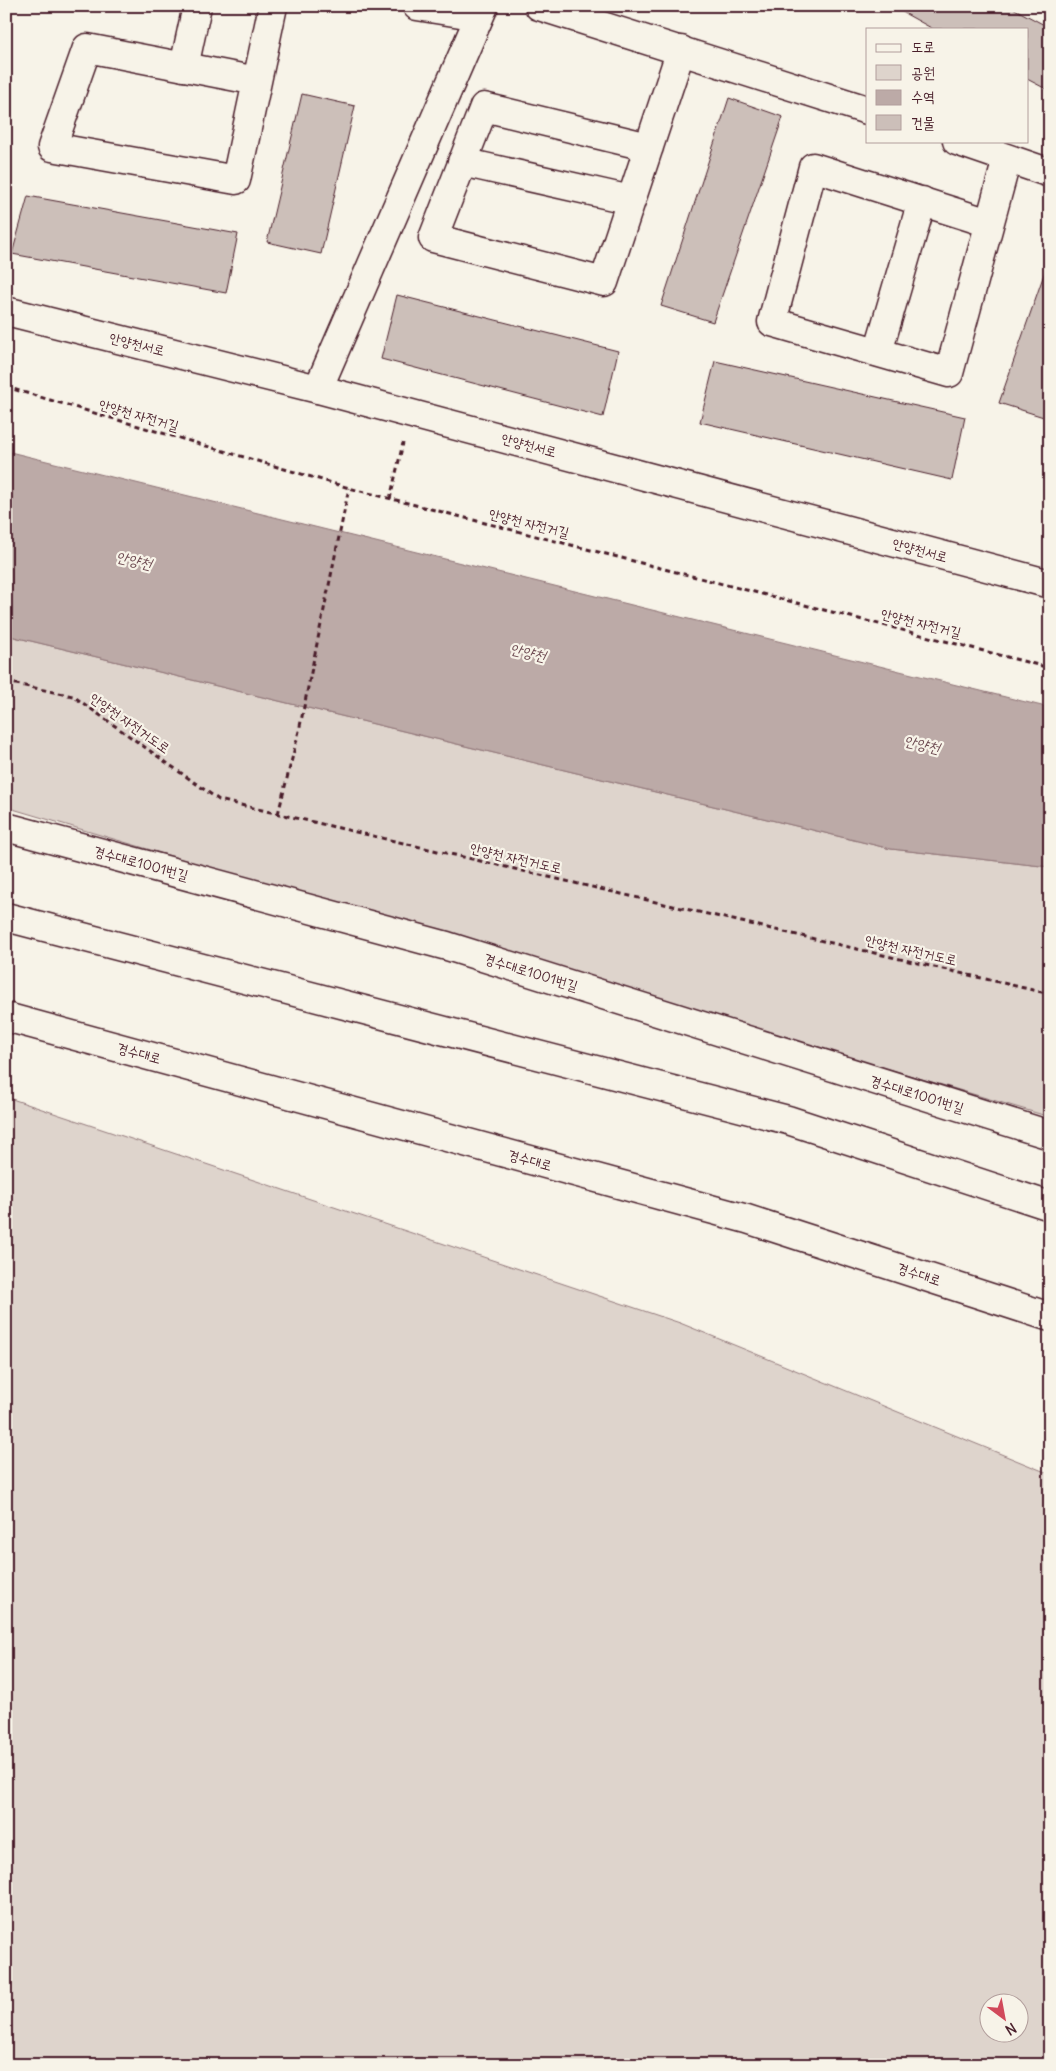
<svg xmlns="http://www.w3.org/2000/svg" width="1056" height="2071" viewBox="0 0 1056 2071" font-family="Delius,'Poor Story',sans-serif">
	<style>
		.green { fill: #ded4cc; stroke: #947a7c; fill-rule: evenodd }
		.water { fill: #bcaaa7; stroke: #8e7275 }
		.building { fill: #ccbfb9; stroke: #4a1f2b }
		.lines { fill: none; stroke-linecap: round; stroke-linejoin: round }
		.minor-casing { stroke: #4a1f2b; stroke-width: 31 }
		.major-casing { stroke: #4a1f2b; stroke-width: 31 }
		.path { stroke: #4a1f2b; stroke-width: 3; stroke-dasharray: 5 4; stroke-linecap: butt }
		.minor { stroke: #f7f3e8; stroke-width: 28 }
		.major { stroke: #f7f3e8; stroke-width: 28 }
		.labels { text-anchor: middle; dominant-baseline: central; stroke-width: 4.5; stroke-linejoin: round; paint-order: stroke }
		.street-label { font-size: 14px; fill: #4a1f2b; stroke: #f7f3e8 }
		.water-label { font-size: 15px; font-style: italic; fill: #6c4950; stroke: #f7f3e8 }
	</style>
	<rect width="100%" height="100%" fill="#f7f3e8"/>
	<filter id="ink" filterUnits="userSpaceOnUse"><feTurbulence type="fractalNoise" baseFrequency=".02" numOctaves="2"/><feDisplacementMap in="SourceGraphic" scale="10" xChannelSelector="R" yChannelSelector="G"/><feConvolveMatrix kernelMatrix="1 2 1 2 8 2 1 2 1" color-interpolation-filters="sRGB"/></filter>
	<g filter="url(#ink)">
		<g class="green">
			<polygon points="6,635 891,849 1050,867 1050,1117 6,807"/>
			<path d="M6 1097 680 1323 1050 1474V2065H6ZM988 2004H1018V2034H988Z"/>
		</g>
		<polygon class="water" points="6,451 1050,708 1050,867 891,849 6,635"/>
		<g class="building">
			<polygon points="898,6 1009,6 1050,28 1050,91 1027,79 1027,29 933,29 897,9"/>
			<polygon points="302,94 355,106 321,254 267,242"/>
			<polygon points="729,98 783,117 713,322 661,306"/>
			<polygon points="28,196 238,234 226,293 12,254"/>
			<polygon points="1050,257 1050,419 999,403"/>
			<polygon points="397,295 618,351 603,417 381,359"/>
			<polygon points="715,361 965,417 952,480 700,422"/>
		</g>
		<g class="lines">
			<g class="minor-casing">
				<g id="minor">
					<polyline points="417,6 479,16"/>
					<polyline points="539,6 867,110"/>
					<polyline points="184,67 197,6"/>
					<polyline points="257,81 87,48 52,147 236,180 273,6"/>
					<polyline points="957,141 1050,173"/>
					<polyline points="649,147 484,107 433,238 604,282 681,50"/>
					<polyline points="462,162 631,200"/>
					<polyline points="989,223 813,167 772,322 949,373 1007,159"/>
					<polyline points="6,311 318,389 1050,584"/>
					<polyline points="878,352 922,201"/>
					<polyline points="318,389 484,6"/>
					<polyline points="6,827 447,946 1050,1135"/>
				</g>
			</g>
			<g class="major-casing">
				<g id="major">
					<polyline points="6,917 788,1120 1050,1206"/>
					<polyline points="6,1017 747,1219 1050,1317"/>
				</g>
			</g>
			<g class="path">
				<polyline points="6,387 349,488 1050,668"/>
				<polyline points="390,499 403,443"/>
				<polyline points="6,682 73,696 219,800 1050,994"/>
				<polyline points="278,814 299,731 349,488"/>
			</g>
			<use href="#minor" class="minor"/>
			<use href="#major" class="major"/>
		</g>
	</g>
	<g class="labels">
		<g class="street-label">
			<text transform="translate(137 344) rotate(14)">안양천서로</text>
			<text transform="translate(139 415) rotate(16)">안양천 자전거길</text>
			<text transform="translate(529 445) rotate(15)">안양천서로</text>
			<text transform="translate(529 523) rotate(14)">안양천 자전거길</text>
			<text transform="translate(920 550) rotate(15)">안양천서로</text>
			<text transform="translate(921 623) rotate(14)">안양천 자전거길</text>
			<text transform="translate(130 723) rotate(35)">안양천 자전거도로</text>
			<text transform="translate(516 858) rotate(13)">안양천 자전거도로</text>
			<text transform="translate(141 863) rotate(15)">경수대로1001번길</text>
			<text transform="translate(911 950) rotate(13)">안양천 자전거도로</text>
			<text transform="translate(531 972) rotate(17)">경수대로1001번길</text>
			<text transform="translate(139 1053) rotate(15)">경수대로</text>
			<text transform="translate(917 1094) rotate(17)">경수대로1001번길</text>
			<text transform="translate(530 1160) rotate(15)">경수대로</text>
			<text transform="translate(919 1274) rotate(18)">경수대로</text>
		</g>
		<g class="water-label">
			<text transform="translate(134 560) rotate(13)">안양천</text>
			<text transform="translate(528 652) rotate(13)">안양천</text>
			<text transform="translate(922 744) rotate(13)">안양천</text>
		</g>
	</g>
	<rect width="1056" height="2071" fill="none" stroke="#f7f3e8" stroke-width="25"/>
	<rect x="12" y="12" width="1031" height="2046" fill="none" stroke="#4a1f2b" stroke-width="2" filter="url(#ink)"/>
	<rect x="866" y="28" width="162" height="115" fill="#f7f3e8" stroke="#b29e9c"/>
	<rect x="876" y="44" width="25" height="8" fill="#f7f3e8" stroke="#b29e9c"/>
	<text x="911" y="52" font-size="15" fill="#4a1f2b">도로</text>
	<rect x="876" y="65" width="25" height="15" fill="#ded4cc" stroke="#b29e9c"/>
	<text x="911" y="78" font-size="15" fill="#4a1f2b">공원</text>
	<rect x="876" y="90" width="25" height="15" fill="#bcaaa7" stroke="#b29e9c"/>
	<text x="911" y="102" font-size="15" fill="#4a1f2b">수역</text>
	<rect x="876" y="115" width="25" height="15" fill="#ccbfb9" stroke="#b29e9c"/>
	<text x="911" y="128" font-size="15" fill="#4a1f2b">건물</text>
	<g transform="translate(1004 2018) rotate(148)"><circle r="24" fill="#f7f3e8" stroke="#b29e9c"/>
	<path d="M0-4L9 19L0 12L-9 19Z" fill="#d1495b"/>
	<text y="-8" font-size="14" font-weight="bold" text-anchor="middle" fill="#4a1f2b">N</text>
	</g>
</svg>
